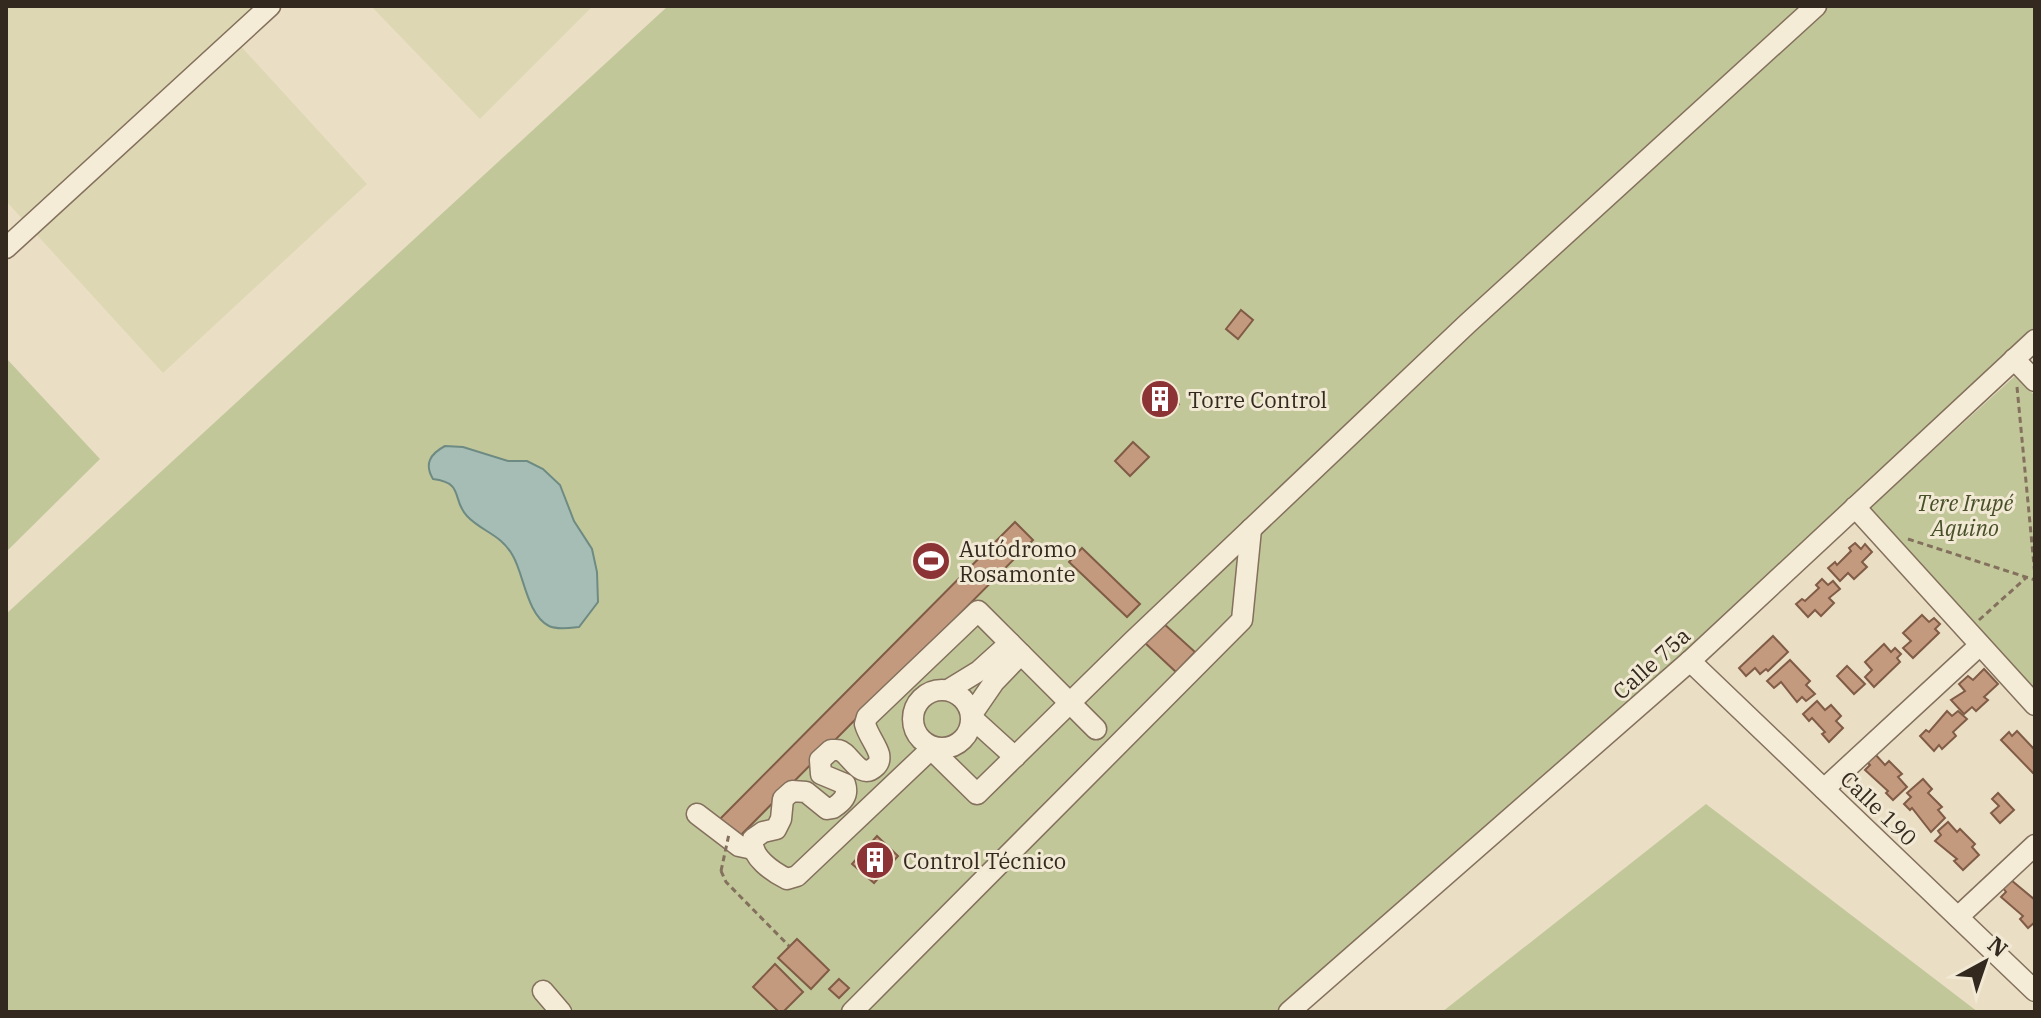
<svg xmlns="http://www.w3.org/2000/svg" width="2041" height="1018" viewBox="0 0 2041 1018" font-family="'IBM Plex Serif',serif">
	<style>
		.farmland { fill: #ded7b3 }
		.green { fill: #c2c79a }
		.water { fill: #a6bdb6; stroke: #6e8b83; stroke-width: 2 }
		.building { fill: #c49a7f; stroke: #805b45; stroke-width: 2 }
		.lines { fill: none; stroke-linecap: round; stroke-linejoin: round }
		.minor-casing { stroke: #83705d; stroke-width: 23 }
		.path { stroke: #83705d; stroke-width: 3; stroke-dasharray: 6 4; stroke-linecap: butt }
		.minor { stroke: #f5ecd7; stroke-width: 20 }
		.path-bridge { stroke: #83705d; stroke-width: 3; stroke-dasharray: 6 4; stroke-linecap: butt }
		.labels { text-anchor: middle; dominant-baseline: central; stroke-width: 6; stroke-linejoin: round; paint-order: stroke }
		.poi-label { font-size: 22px; fill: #34291f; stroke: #f2e9d4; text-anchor: start }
		.park-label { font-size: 22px; font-style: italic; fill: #464f28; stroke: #f2e9d4 }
		.street-label { font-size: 22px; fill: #34291f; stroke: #f2e9d4 }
	</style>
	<rect width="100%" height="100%" fill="#eadec5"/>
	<g class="farmland">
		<polygon points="6,6 276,6 238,43 367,184 163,373 6,201"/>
		<polygon points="371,6 593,6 480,119"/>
	</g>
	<g class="green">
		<polygon points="668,6 2035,6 2035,340 1300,1012 6,1012 6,614"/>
		<polygon points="6,358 100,459 6,552"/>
		<polygon points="2016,375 2035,396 2035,692 1869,509"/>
		<polygon points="1706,804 1978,1012 1442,1012"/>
	</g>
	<path class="water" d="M445 446 463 447 508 461H527L543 469 560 485 574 521 592 549 597 572 598 602 579 627C570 628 557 630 549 626 527 615 524 575 513 556 501 534 482 532 467 516 451 499 465 483 433 479 424 464 430 454 445 446Z"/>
	<g class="building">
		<polygon points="1241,310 1253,320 1238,339 1226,329"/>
		<polygon points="1155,382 1166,382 1170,388 1169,396 1174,394 1179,404 1169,415 1159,410 1162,405 1158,402 1152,408 1146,404 1143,395"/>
		<polygon points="1133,442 1149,457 1130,476 1115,461"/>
		<polygon points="1015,522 1033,540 736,840 717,822"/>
		<polygon points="1855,543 1861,549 1865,544 1872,552 1862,562 1867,567 1854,579 1848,573 1840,581 1828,568 1835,562 1837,565 1851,551 1849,548"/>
		<polygon points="1082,548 1140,604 1127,617 1069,562"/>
		<polygon points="1822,579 1828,585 1833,581 1840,589 1829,598 1834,603 1821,616 1815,610 1808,617 1796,604 1802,599 1805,601 1819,588 1816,585"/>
		<polygon points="1922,615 1929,622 1934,618 1940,624 1935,629 1939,633 1913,658 1903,648 1911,641 1903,633"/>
		<polygon points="1163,623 1195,652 1176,672 1145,643"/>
		<polygon points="1773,636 1788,652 1768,671 1766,669 1760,674 1755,668 1746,676 1739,668"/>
		<polygon points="1884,644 1891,652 1895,648 1901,654 1897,658 1900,662 1874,687 1865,677 1872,670 1865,662"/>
		<polygon points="1790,660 1810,681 1806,685 1815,694 1806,701 1802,697 1797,702 1781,682 1774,688 1767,681"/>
		<polygon points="1847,666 1865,684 1854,694 1837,676"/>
		<polygon points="1984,669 1998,684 1984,697 1988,700 1976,711 1972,707 1964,714 1951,700 1965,691 1959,684 1968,676 1973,680"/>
		<polygon points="1817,701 1825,710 1831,705 1841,716 1836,721 1843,728 1829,742 1822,734 1825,732 1812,718 1809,721 1803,714"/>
		<polygon points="1947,711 1952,716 1958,711 1967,719 1953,732 1956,736 1942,749 1939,745 1934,751 1920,736 1926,730 1929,732"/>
		<polygon points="2017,731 2035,750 2034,774 2001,740 2009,732 2012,736"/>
		<polygon points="1874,753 1885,765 1889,761 1902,774 1898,777 1907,787 1893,800 1886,793 1888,791 1865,770 1870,765 1866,761"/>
		<polygon points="1923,779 1932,789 1928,793 1942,807 1938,810 1945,818 1931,832 1912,808 1910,810 1904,804 1911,797 1907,793"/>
		<polygon points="1998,793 2014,810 2000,823 1991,813 1999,806 1992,799"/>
		<polygon points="1948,822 1957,832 1960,829 1975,844 1972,847 1979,855 1963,870 1954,861 1957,859 1935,841 1941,835 1938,831"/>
		<polygon points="877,836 898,856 874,883 852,864"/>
		<polygon points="2011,880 2035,900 2035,922 2028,928 2020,919 2023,916 2001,897 2006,892 2003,888"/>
		<polygon points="797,939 829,970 811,989 778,958"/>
		<polygon points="775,964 803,992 783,1012 779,1012 753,987"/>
		<polygon points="839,979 849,988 839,998 829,989"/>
	</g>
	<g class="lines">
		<g class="minor-casing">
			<g id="minor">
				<polyline points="6,248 270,6"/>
				<polyline points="2014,359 2035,381"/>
				<polyline points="1855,507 2035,705"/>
				<polyline points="1690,661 2035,991"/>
				<circle cx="942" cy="719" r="29"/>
				<polyline points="948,690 979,671 1010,643"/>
				<polyline points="972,714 994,682 1021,654"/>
				<polyline points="972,718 1015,757"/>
				<polyline points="927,745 977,794 1133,641 1467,324 1816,6"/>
				<path d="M931 749 797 876 787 879C773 872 750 857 753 839L763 832 776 829 781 819 783 799 792 791 806 792 827 809 833 808C842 802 849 796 845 784L821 774 820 760 831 750C837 750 839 749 844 753 853 760 862 780 876 766 880 762 880 759 879 754 876 744 868 735 865 724L867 717 978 611 1096 729"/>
				<polyline points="1824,789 1980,645"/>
				<polyline points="697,814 739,846 753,849"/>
				<polyline points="1958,917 2035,845"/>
				<polyline points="543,991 561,1012"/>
				<polyline points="852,1012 1242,620 1251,529"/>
				<polyline points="1289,1012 1690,661 2035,340"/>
			</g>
		</g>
		<g class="path">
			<polyline points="2017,387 2035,576"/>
			<polyline points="1908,539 2035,580"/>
			<polyline points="1979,620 2027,577"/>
			<polyline points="721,871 726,882 789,946"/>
		</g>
		<use href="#minor" class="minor"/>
		<polyline class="path-bridge" points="721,871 729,834"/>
	</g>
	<defs>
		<g id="building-disc" transform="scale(2)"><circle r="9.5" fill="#8c3335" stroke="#f2e9d4"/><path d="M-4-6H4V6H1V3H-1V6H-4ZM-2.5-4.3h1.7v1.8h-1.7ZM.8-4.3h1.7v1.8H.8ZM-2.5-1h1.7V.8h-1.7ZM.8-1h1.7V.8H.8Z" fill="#fff"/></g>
		<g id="stadium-disc" transform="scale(2)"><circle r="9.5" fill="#8c3335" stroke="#f2e9d4"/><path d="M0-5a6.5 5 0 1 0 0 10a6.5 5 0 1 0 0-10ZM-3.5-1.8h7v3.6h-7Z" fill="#fff"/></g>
	</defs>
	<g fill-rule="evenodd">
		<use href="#building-disc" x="1160" y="399"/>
		<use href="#stadium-disc" x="931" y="561"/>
		<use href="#building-disc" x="875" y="860"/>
	</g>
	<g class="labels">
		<g class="poi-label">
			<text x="1188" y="399">Torre Control</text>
			<text x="959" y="548">Autódromo<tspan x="959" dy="25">Rosamonte</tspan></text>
			<text x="903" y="860">Control Técnico</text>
		</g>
		<g class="park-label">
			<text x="1965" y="502">Tere Irupé<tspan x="1965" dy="25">Aquino</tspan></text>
		</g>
		<g class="street-label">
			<text transform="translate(1651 663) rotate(-42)">Calle 75a</text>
			<text transform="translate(1879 808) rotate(44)">Calle 190</text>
		</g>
	</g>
	<rect width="2041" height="1018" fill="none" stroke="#34291f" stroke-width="16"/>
	<g transform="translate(1985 962) rotate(40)" stroke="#f2e9d4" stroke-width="6" paint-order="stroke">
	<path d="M0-6L14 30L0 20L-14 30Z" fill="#34291f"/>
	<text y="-12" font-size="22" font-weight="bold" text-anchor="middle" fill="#34291f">N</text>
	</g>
</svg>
